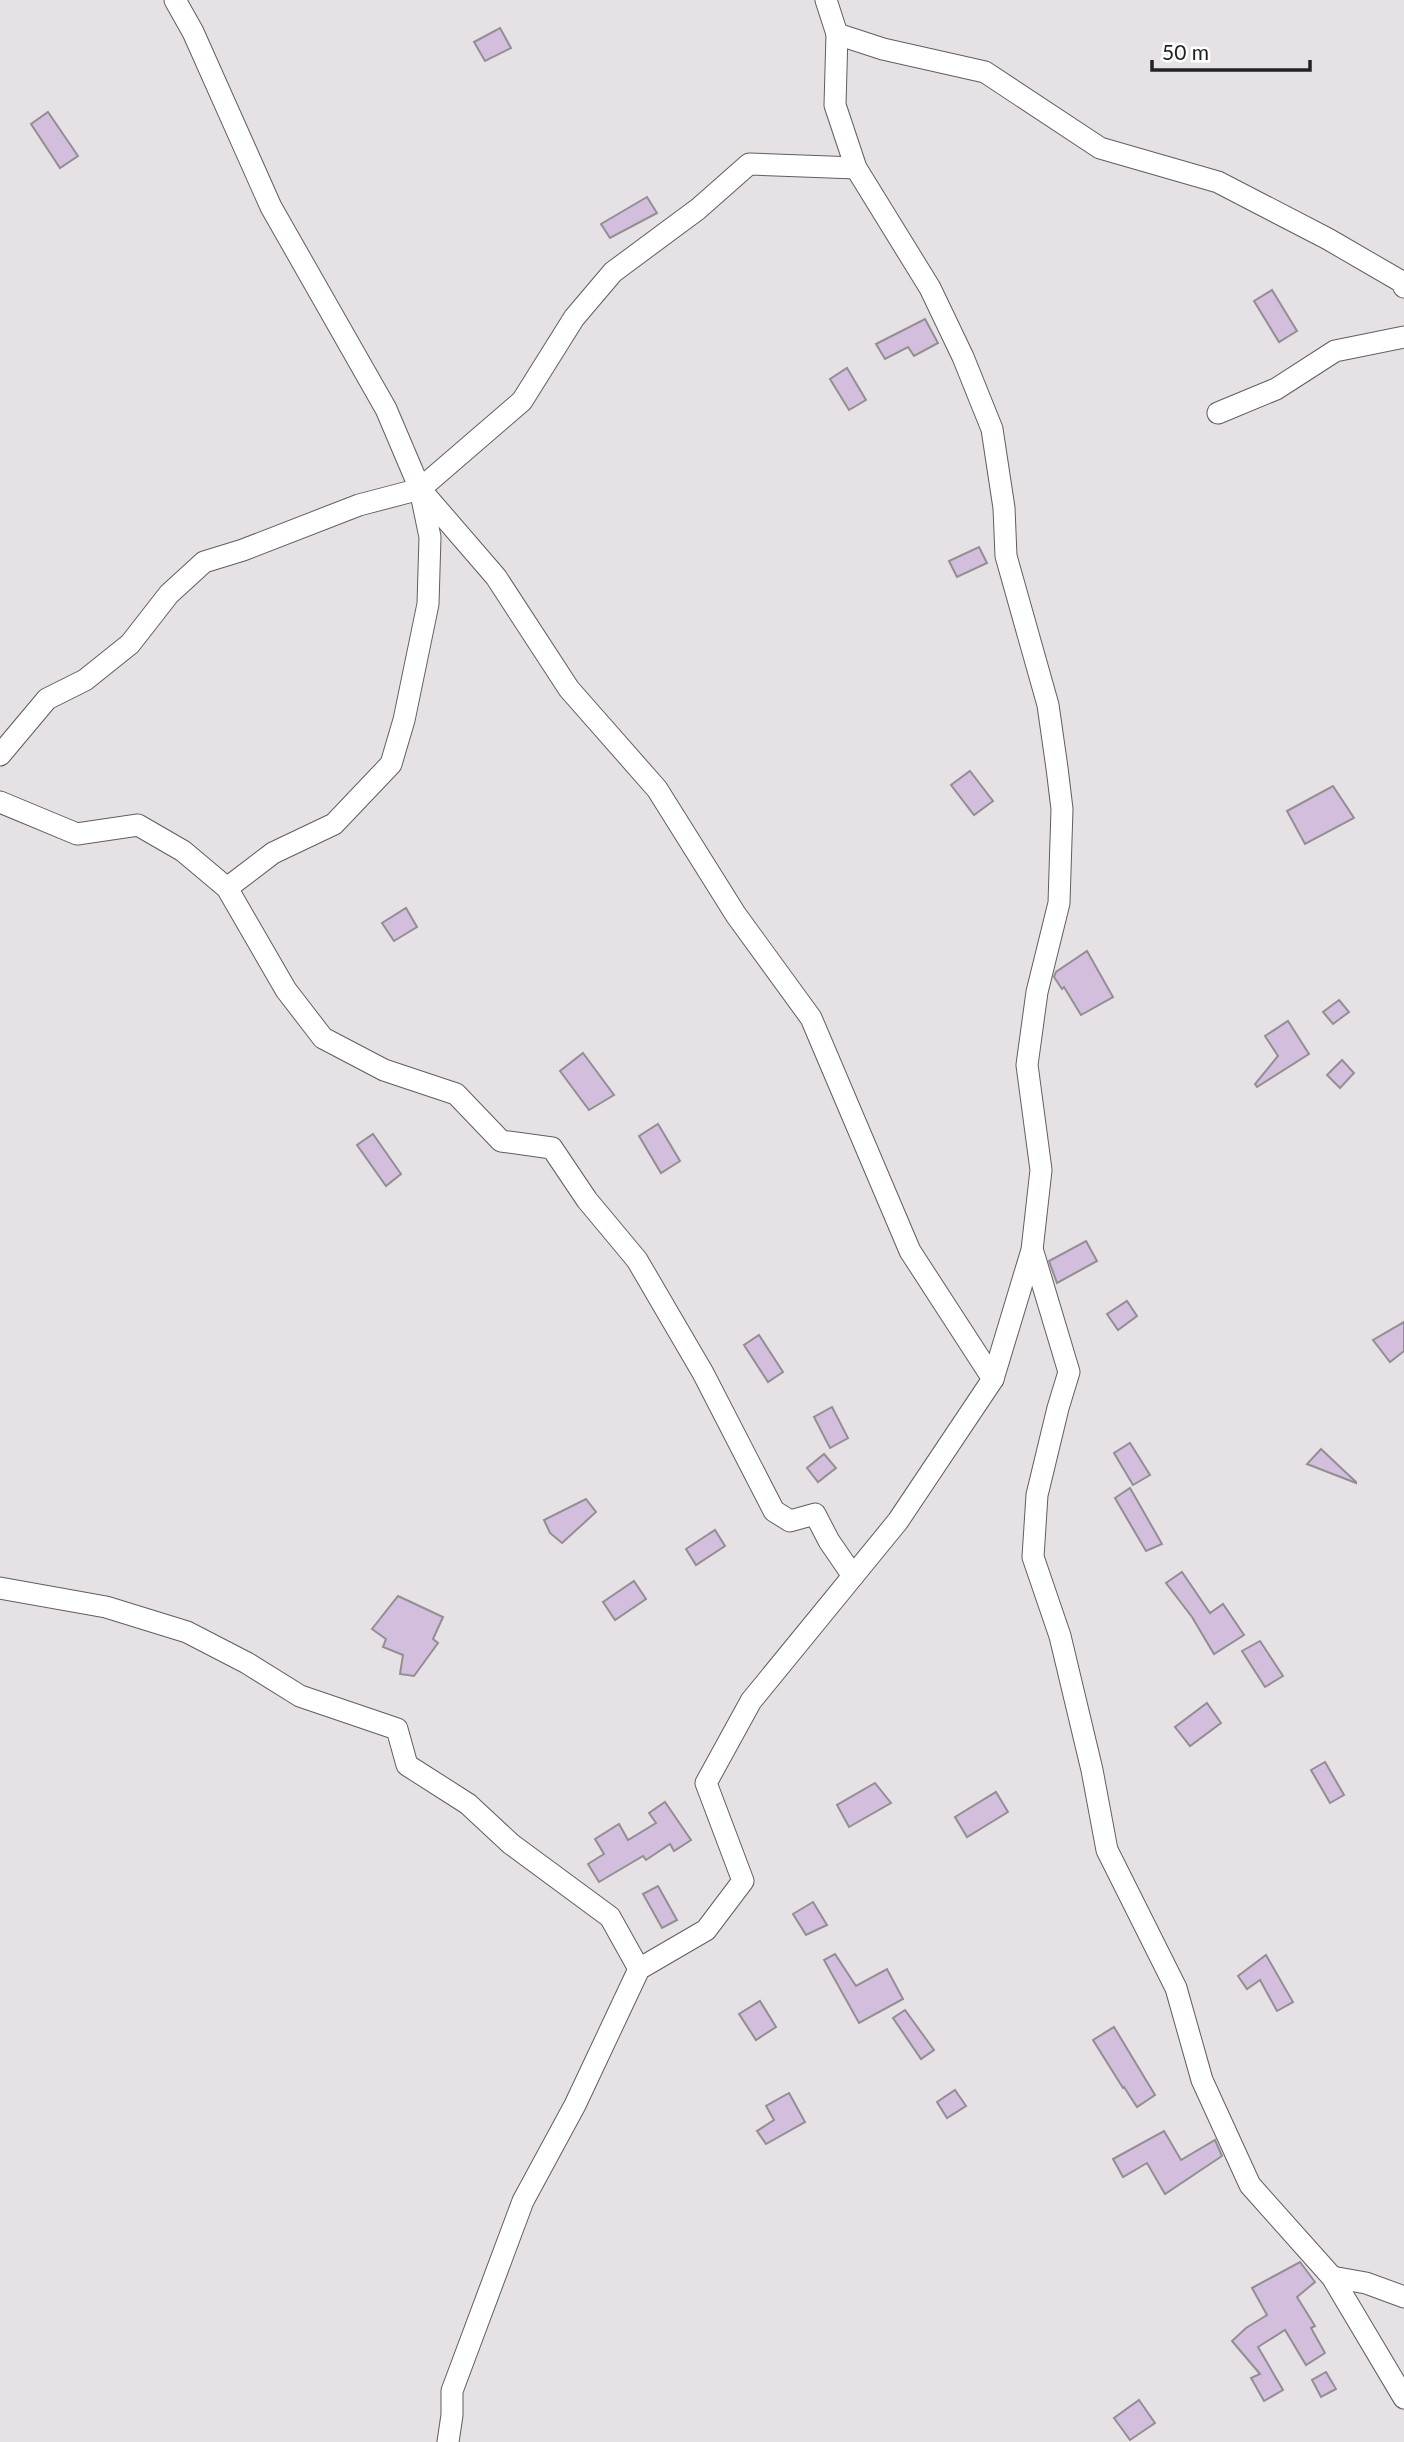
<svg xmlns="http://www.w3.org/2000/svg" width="1404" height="2442" viewBox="0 0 1404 2442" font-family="Lato,sans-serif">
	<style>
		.building { fill: #d4bede; stroke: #928f93; stroke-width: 2 }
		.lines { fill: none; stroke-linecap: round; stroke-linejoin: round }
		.minor-casing { stroke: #615d60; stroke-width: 23 }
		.minor { stroke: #fff; stroke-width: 21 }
	</style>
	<rect width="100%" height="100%" fill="#e5e1e5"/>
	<g class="building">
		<polygon points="500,28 511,48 485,61 474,42"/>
		<polygon points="48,112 78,156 60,168 31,124"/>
		<polygon points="647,197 657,213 610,238 601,224"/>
		<polygon points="1272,290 1297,331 1279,342 1254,301"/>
		<polygon points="925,319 938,343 914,356 908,347 885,359 876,344"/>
		<polygon points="847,368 866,400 849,410 830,379"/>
		<polygon points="979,547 987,563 957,577 949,561"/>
		<polygon points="970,771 993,801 974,815 951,785"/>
		<polygon points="1333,786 1354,818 1305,844 1287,811"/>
		<polygon points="406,908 417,927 394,941 382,923"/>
		<polygon points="1087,951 1113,997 1081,1015 1064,987 1062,989 1054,977 1056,972"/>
		<polygon points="1339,1000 1349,1012 1333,1024 1323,1012"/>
		<polygon points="1288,1021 1309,1054 1257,1087 1255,1084 1278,1056 1265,1036"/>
		<polygon points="583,1053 614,1095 589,1110 560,1071"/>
		<polygon points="1342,1060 1354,1073 1340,1088 1327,1075"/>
		<polygon points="658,1124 680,1161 661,1173 639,1136"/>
		<polygon points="373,1134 401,1174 386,1186 357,1145"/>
		<polygon points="1086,1241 1097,1261 1057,1283 1049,1261"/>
		<polygon points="1127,1301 1137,1316 1118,1330 1107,1314"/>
		<polygon points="1404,1322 1404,1351 1390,1362 1373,1340"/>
		<polygon points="759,1335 783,1372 768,1382 744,1345"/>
		<polygon points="832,1407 848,1438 830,1448 814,1417"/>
		<polygon points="1130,1443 1150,1475 1133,1485 1114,1453"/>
		<polygon points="1321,1449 1356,1482 1356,1483 1307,1464"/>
		<polygon points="824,1454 836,1468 818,1482 807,1468"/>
		<polygon points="1130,1488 1162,1544 1146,1551 1115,1498"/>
		<polygon points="586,1499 596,1512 562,1543 550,1533 544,1520"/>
		<polygon points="715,1530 725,1546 696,1565 686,1549"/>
		<polygon points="1182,1572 1210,1613 1223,1604 1244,1635 1214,1654 1192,1617 1166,1583"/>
		<polygon points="634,1581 646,1599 615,1620 603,1602"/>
		<polygon points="398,1596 443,1617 433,1639 438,1643 414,1676 400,1674 403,1655 383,1647 386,1639 372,1629"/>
		<polygon points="1260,1641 1283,1676 1265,1687 1242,1651"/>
		<polygon points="1207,1703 1221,1723 1190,1746 1175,1727"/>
		<polygon points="1325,1762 1344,1795 1330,1803 1311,1770"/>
		<polygon points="875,1783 891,1803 849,1827 837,1805"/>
		<polygon points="996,1792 1008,1812 967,1837 955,1817"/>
		<polygon points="665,1802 691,1840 674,1851 670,1844 646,1860 643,1856 599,1882 588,1864 604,1854 595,1839 619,1824 628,1840 656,1823 649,1813"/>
		<polygon points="658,1886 677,1920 662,1928 643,1894"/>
		<polygon points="813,1902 827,1925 806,1935 793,1914"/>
		<polygon points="835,1954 856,1986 887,1969 903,1999 859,2023 824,1960"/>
		<polygon points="1266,1955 1293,2002 1277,2011 1260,1980 1247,1989 1238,1976"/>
		<polygon points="760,2001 776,2027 756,2040 739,2014"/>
		<polygon points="905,2010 934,2050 921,2059 893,2018"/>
		<polygon points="1114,2027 1155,2095 1137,2107 1124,2087 1123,2088 1093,2040"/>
		<polygon points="955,2090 966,2106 947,2118 937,2102"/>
		<polygon points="789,2093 805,2122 766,2144 757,2131 774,2120 766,2106"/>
		<polygon points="1164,2131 1181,2160 1215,2140 1222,2156 1165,2194 1147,2163 1123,2177 1113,2159"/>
		<polygon points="1300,2262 1315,2282 1297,2297 1315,2326 1311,2328 1325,2353 1306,2365 1285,2330 1258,2347 1283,2390 1264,2401 1251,2378 1260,2374 1232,2341 1246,2328 1267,2315 1252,2288"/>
		<polygon points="1326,2372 1336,2389 1321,2397 1312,2380"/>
		<polygon points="1139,2400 1155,2423 1130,2440 1114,2418"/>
	</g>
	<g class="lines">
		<g class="minor-casing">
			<g id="minor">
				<polyline points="175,0 193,32 271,207 386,409 420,489 430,537 428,604 404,720 391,764 334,824 273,853 227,888"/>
				<polyline points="837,34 883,49 985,72 1100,148 1218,182 1328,239 1402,282 1404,287"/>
				<polyline points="1218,413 1276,389 1335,351 1404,337"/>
				<polyline points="420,489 496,577 569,689 657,789 736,915 811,1018 910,1251 993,1379"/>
				<polyline points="0,755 47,699 85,680 130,644 169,594 204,562 243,550 359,505 420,489 522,401 574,318 613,272 698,209 749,164 856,168"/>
				<polyline points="0,802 77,834 138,825 183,851 227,888 286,990 323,1038 384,1070 456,1094 501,1141 552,1148 587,1200 637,1260 703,1373 774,1511 790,1521 815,1514 829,1541 853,1576"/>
				<polyline points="1033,1252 1069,1372 1058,1408 1037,1495 1033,1557 1060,1636 1092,1770 1107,1850 1176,1988 1202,2080 1250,2185 1332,2277 1404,2398"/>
				<polyline points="0,1588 106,1607 187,1632 247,1663 300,1696 397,1729 407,1765 468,1804 511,1844 610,1917 639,1969"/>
				<polyline points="1332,2277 1366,2283 1404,2297"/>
				<polyline points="448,2442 452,2415 452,2391 523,2201 575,2105 639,1969 706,1930 743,1881 706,1783 751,1701 898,1521 993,1379 1032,1250 1041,1170 1027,1065 1037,992 1059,903 1062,809 1057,768 1048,705 1006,556 1004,508 992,429 963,357 930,288 856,168 835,105 837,34 826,0"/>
			</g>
		</g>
		<use href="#minor" class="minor"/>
	</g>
	<path d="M1152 60v10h158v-10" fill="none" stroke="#232223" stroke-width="3.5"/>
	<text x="1162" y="60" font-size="21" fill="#232223" stroke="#ffffff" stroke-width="5" paint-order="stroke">50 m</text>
</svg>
